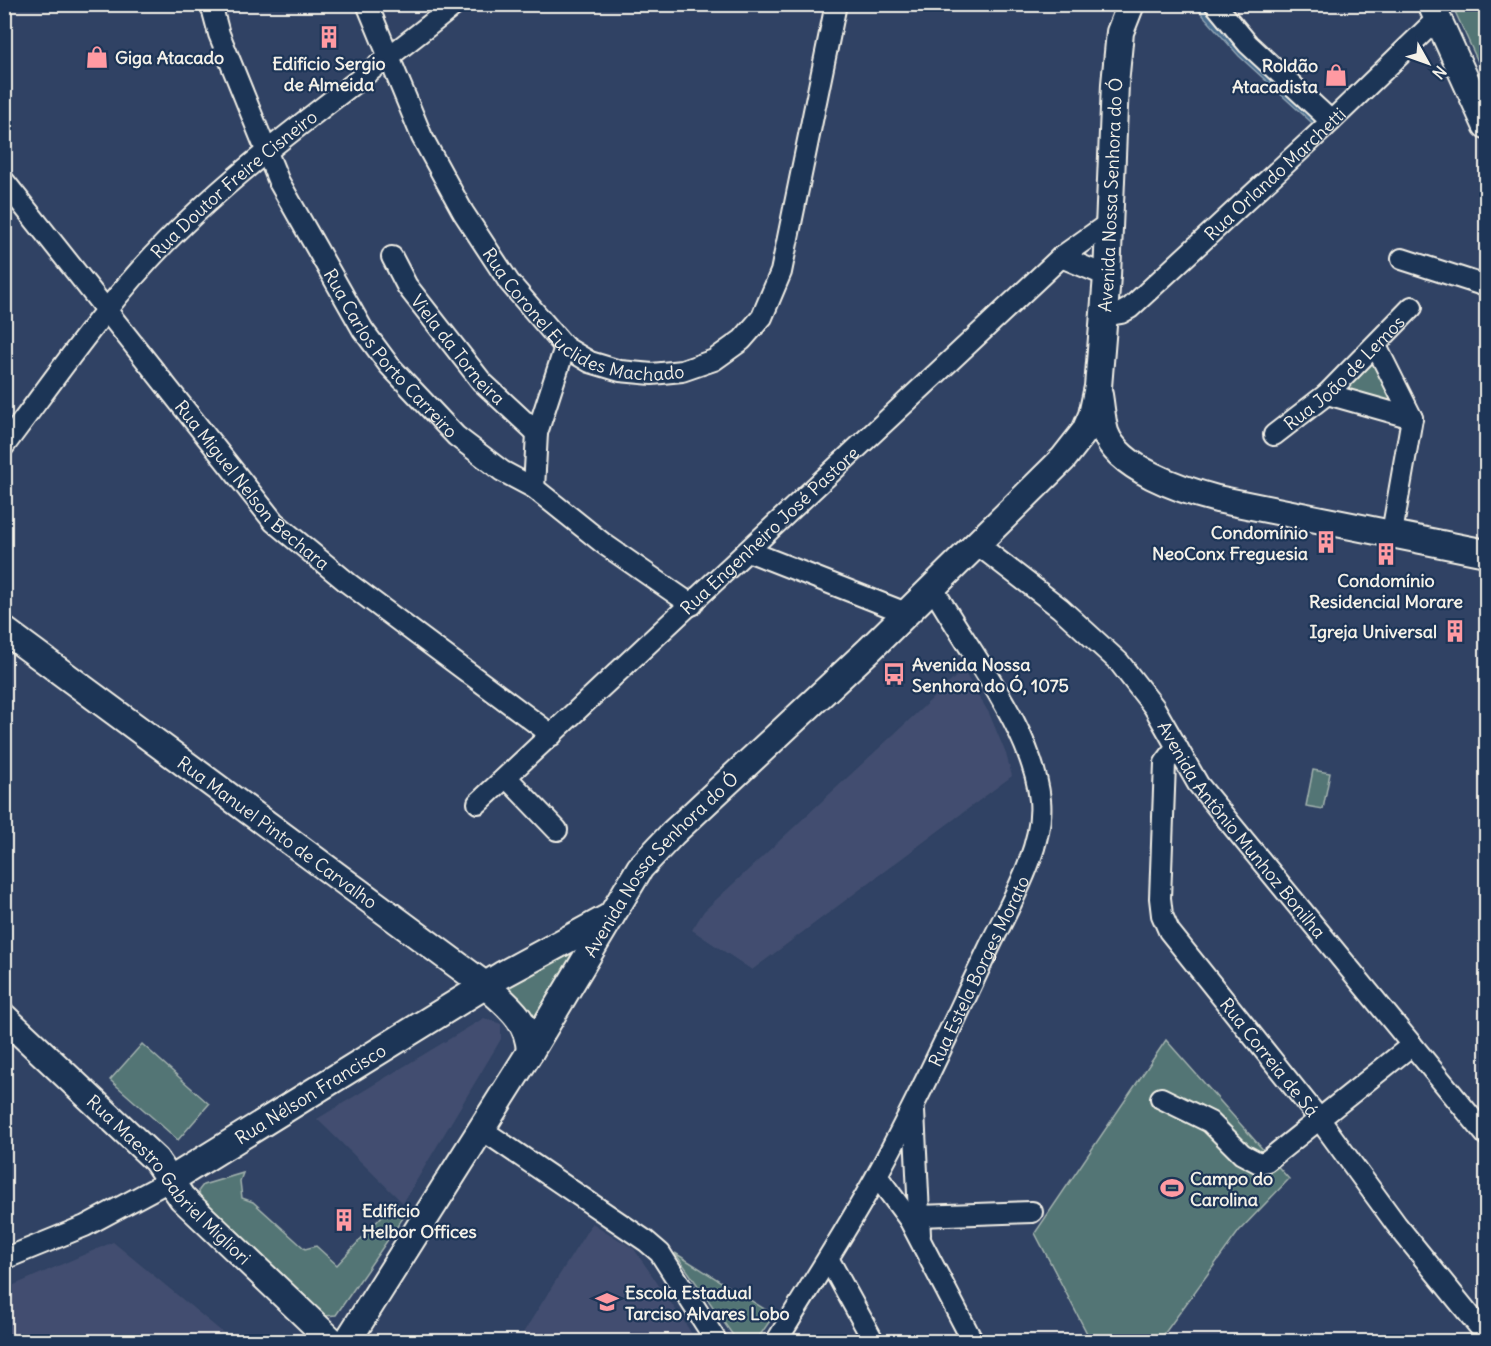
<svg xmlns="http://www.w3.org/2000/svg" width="1491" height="1346" viewBox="0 0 1491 1346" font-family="Delius,sans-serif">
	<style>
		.built { fill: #424e6f }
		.green { fill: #527474; stroke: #a3b2ae; stroke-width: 1.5 }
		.water { fill: #486d8f; stroke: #8da2b3; stroke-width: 1.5 }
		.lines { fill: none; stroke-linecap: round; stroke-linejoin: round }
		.minor-casing { stroke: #f4f1e8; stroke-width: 24 }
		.major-casing { stroke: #f4f1e8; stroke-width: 30 }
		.minor { stroke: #1d3557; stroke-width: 20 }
		.major { stroke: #1d3557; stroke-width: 26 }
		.labels { text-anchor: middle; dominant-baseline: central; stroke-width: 4.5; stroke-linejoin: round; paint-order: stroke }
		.poi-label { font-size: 18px; font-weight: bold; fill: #f4f1e8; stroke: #1d3557; text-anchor: start }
		.street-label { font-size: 18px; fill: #f4f1e8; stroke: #1d3557 }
	</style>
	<rect width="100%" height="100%" fill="#304264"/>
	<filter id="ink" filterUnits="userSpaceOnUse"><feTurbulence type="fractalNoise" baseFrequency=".0167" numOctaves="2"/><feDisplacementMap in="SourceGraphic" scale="12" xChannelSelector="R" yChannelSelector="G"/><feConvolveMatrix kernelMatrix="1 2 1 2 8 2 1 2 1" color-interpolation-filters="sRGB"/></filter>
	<g filter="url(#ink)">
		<g class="built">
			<polygon points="963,670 989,713 1006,754 1012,776 752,970 692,930 704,911"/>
			<polygon points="484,1018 501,1024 501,1039 403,1203 317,1119"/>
			<polygon points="592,1223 634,1249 697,1341 518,1341"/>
			<polygon points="113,1242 233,1341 5,1341 5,1289"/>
		</g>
		<g class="green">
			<polygon points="1452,5 1486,5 1486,79"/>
			<polygon points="1374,355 1401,409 1337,391"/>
			<polygon points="1313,770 1330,773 1323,809 1306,806"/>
			<polygon points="564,953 574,954 535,1026 505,989"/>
			<polygon points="1166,1040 1289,1179 1239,1231 1159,1341 1091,1341 1035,1233"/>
			<polygon points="142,1044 209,1104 178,1140 110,1080"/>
			<polygon points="243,1173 240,1181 242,1198 253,1202 305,1249 316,1246 337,1265 395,1202 405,1215 336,1315 325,1316 200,1199 199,1190 203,1185"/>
			<polygon points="675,1253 774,1315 756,1341 737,1341"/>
		</g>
		<polygon class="water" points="1194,5 1207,5 1314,112 1321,131 1239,56"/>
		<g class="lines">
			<g class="minor-casing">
				<g id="minor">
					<path id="s1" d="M211 4 219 34 279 182 363 330 389 365 456 436 502 471 534 488 604 544 692 605"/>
					<path id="s2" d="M367 4 422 137 463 212 509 282 565 347 590 362 620 371 652 374 682 371 714 360 742 340 762 317 781 272 836 4"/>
					<polyline points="1215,4 1248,44 1331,121"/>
					<path id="s3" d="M4 181 274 522 348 583 552 735"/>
					<path id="s4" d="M392 257 407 286 482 382 537 433"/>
					<polyline points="1061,257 1107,276"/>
					<polyline points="1402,259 1486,286"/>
					<path id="s5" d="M1104 316 1121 313 1130 308 1321 131 1437 19"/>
					<polyline points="1376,346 1412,418 1392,533"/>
					<polyline points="1327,394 1412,418"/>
					<path id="s6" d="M1274 435 1327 394 1412 307"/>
					<path id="s7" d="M4 446C56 377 105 305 165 243 253 153 359 83 456 4"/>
					<polyline points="534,488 537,433 565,347"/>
					<path id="s8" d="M977 544 1060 608 1119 662 1154 707 1198 784 1486 1135"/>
					<polyline points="748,551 906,613"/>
					<path id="s9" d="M1177 747 1165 763 1160 898 1162 915 1169 931 1320 1120 1396 1224 1486 1335"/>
					<polyline points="507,778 557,830"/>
					<path id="s10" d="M478 803 1061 257 1109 223"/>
					<polyline points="1161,1098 1210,1122 1242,1154 1259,1163 1267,1161 1412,1045"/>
					<polyline points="914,1111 920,1235"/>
					<polyline points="481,1129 646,1241 660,1253 717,1342"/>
					<polyline points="877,1176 909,1219 973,1342"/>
					<polyline points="909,1219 919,1216 1032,1212"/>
					<polyline points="4,1259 85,1226 169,1181"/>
					<polyline points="829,1260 874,1342"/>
					<path id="s11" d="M776 1342C810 1286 846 1232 877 1175 917 1103 951 1027 987 952 1007 909 1045 848 1040 800 1033 729 967 649 933 588"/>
				</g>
			</g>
			<g class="major-casing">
				<g id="major">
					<polyline points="1431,4 1486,125"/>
					<path d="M1099 395C1101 407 1102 421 1105 432 1118 469 1182 490 1217 499L1486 553"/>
					<path id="s12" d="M4 630 486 986C508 1006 529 1020 530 1052"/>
					<path id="s13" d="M4 1017 156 1160 182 1198 333 1342"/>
					<path id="s14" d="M169 1181 502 975 611 916"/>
					<path id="s15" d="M347 1342 530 1052 640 868 673 833 869 650 988 533 1063 459 1085 431 1092 415 1098 387 1107 276 1115 84 1120 32 1131 4"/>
				</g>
			</g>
			<use href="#minor" class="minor"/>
			<use href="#major" class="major"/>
		</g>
	</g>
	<defs>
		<g id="building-bare" transform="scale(1.8)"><path d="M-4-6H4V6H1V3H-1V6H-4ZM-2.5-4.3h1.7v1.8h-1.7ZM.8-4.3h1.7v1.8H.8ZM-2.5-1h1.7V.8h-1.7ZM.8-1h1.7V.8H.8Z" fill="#ff9aa2" stroke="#1d3557" stroke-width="2.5" paint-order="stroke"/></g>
		<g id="shop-bare" transform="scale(1.8)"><path d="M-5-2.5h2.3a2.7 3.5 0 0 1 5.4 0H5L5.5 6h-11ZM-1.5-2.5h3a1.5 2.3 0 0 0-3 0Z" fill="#ff9aa2" stroke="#1d3557" stroke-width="2.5" paint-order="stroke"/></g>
		<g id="bus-bare" transform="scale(1.8)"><path d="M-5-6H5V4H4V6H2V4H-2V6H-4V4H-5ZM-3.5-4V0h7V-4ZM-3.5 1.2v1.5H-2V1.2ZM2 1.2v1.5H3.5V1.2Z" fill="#ff9aa2" stroke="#1d3557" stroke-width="2.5" paint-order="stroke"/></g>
		<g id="stadium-bare" transform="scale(1.8)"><path d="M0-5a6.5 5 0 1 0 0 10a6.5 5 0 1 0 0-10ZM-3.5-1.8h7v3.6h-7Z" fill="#ff9aa2" stroke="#1d3557" stroke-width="2.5" paint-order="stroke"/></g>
		<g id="school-bare" transform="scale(1.8)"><path d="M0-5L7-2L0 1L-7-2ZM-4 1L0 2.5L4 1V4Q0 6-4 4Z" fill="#ff9aa2" stroke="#1d3557" stroke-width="2.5" paint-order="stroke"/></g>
	</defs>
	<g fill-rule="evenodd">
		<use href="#building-bare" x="329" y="37"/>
		<use href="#shop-bare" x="97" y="57"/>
		<use href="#shop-bare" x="1336" y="75"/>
		<use href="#building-bare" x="1326" y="542"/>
		<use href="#building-bare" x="1386" y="554"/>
		<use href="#building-bare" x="1455" y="631"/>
		<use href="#bus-bare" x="894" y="674"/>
		<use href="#stadium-bare" x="1172" y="1188"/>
		<use href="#building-bare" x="344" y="1220"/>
		<use href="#school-bare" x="607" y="1302"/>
	</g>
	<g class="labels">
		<g class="poi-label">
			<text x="115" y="57">Giga Atacado</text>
			<text x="329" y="63" text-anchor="middle">Edifício Sergio<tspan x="329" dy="21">de Almeida</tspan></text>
			<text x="1318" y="65" text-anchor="end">Roldão<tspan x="1318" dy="21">Atacadista</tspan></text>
			<text x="1308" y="532" text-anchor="end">Condomínio<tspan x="1308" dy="21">NeoConx Freguesia</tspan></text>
			<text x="1386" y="580" text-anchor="middle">Condomínio<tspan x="1386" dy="21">Residencial Morare</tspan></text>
			<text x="1437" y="631" text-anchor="end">Igreja Universal</text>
			<text x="912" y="664">Avenida Nossa<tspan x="912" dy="21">Senhora do Ó, 1075</tspan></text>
			<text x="1190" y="1178">Campo do<tspan x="1190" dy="21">Carolina</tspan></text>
			<text x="362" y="1210">Edifício<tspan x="362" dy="21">Helbor Offices</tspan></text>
			<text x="625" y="1292">Escola Estadual<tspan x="625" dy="21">Tarciso Alvares Lobo</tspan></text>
		</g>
		<g class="street-label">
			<text stroke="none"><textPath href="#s5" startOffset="225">Rua Orlando Marchetti</textPath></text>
			<text stroke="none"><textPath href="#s7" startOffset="350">Rua Doutor Freire Cisneiro</textPath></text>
			<text stroke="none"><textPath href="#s15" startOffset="1420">Avenida Nossa Senhora do Ó</textPath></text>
			<text stroke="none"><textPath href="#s2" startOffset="399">Rua Coronel Euclides Machado</textPath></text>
			<text stroke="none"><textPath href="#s4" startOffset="114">Viela da Torneira</textPath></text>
			<text stroke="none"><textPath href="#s1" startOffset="396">Rua Carlos Porto Carreiro</textPath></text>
			<text stroke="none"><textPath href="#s6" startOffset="94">Rua João de Lemos</textPath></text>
			<text stroke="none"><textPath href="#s3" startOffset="393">Rua Miguel Nelson Bechara</textPath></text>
			<text stroke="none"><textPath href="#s10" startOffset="399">Rua Engenheiro José Pastore</textPath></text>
			<text stroke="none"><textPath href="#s8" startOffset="393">Avenida Antônio Munhoz Bonilha</textPath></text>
			<text stroke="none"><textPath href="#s12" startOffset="340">Rua Manuel Pinto de Carvalho</textPath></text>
			<text stroke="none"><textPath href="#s15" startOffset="573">Avenida Nossa Senhora do Ó</textPath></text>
			<text stroke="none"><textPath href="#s11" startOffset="423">Rua Estela Borges Morato</textPath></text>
			<text stroke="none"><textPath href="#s9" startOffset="351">Rua Correia de Sá</textPath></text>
			<text stroke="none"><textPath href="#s14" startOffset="166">Rua Nélson Francisco</textPath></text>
			<text stroke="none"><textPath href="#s13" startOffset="232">Rua Maestro Gabriel Migliori</textPath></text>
		</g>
	</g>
	<rect width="1491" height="1346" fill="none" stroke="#1d3557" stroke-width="24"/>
	<rect x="12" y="12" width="1467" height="1322" fill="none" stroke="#f4f1e8" stroke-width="2" filter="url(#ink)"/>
	<g transform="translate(1428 63) rotate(130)" stroke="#1d3557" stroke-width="4.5" paint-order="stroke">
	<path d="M0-4.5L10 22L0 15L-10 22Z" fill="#f4f1e8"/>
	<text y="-9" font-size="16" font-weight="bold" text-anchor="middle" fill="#f4f1e8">N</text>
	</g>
</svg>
